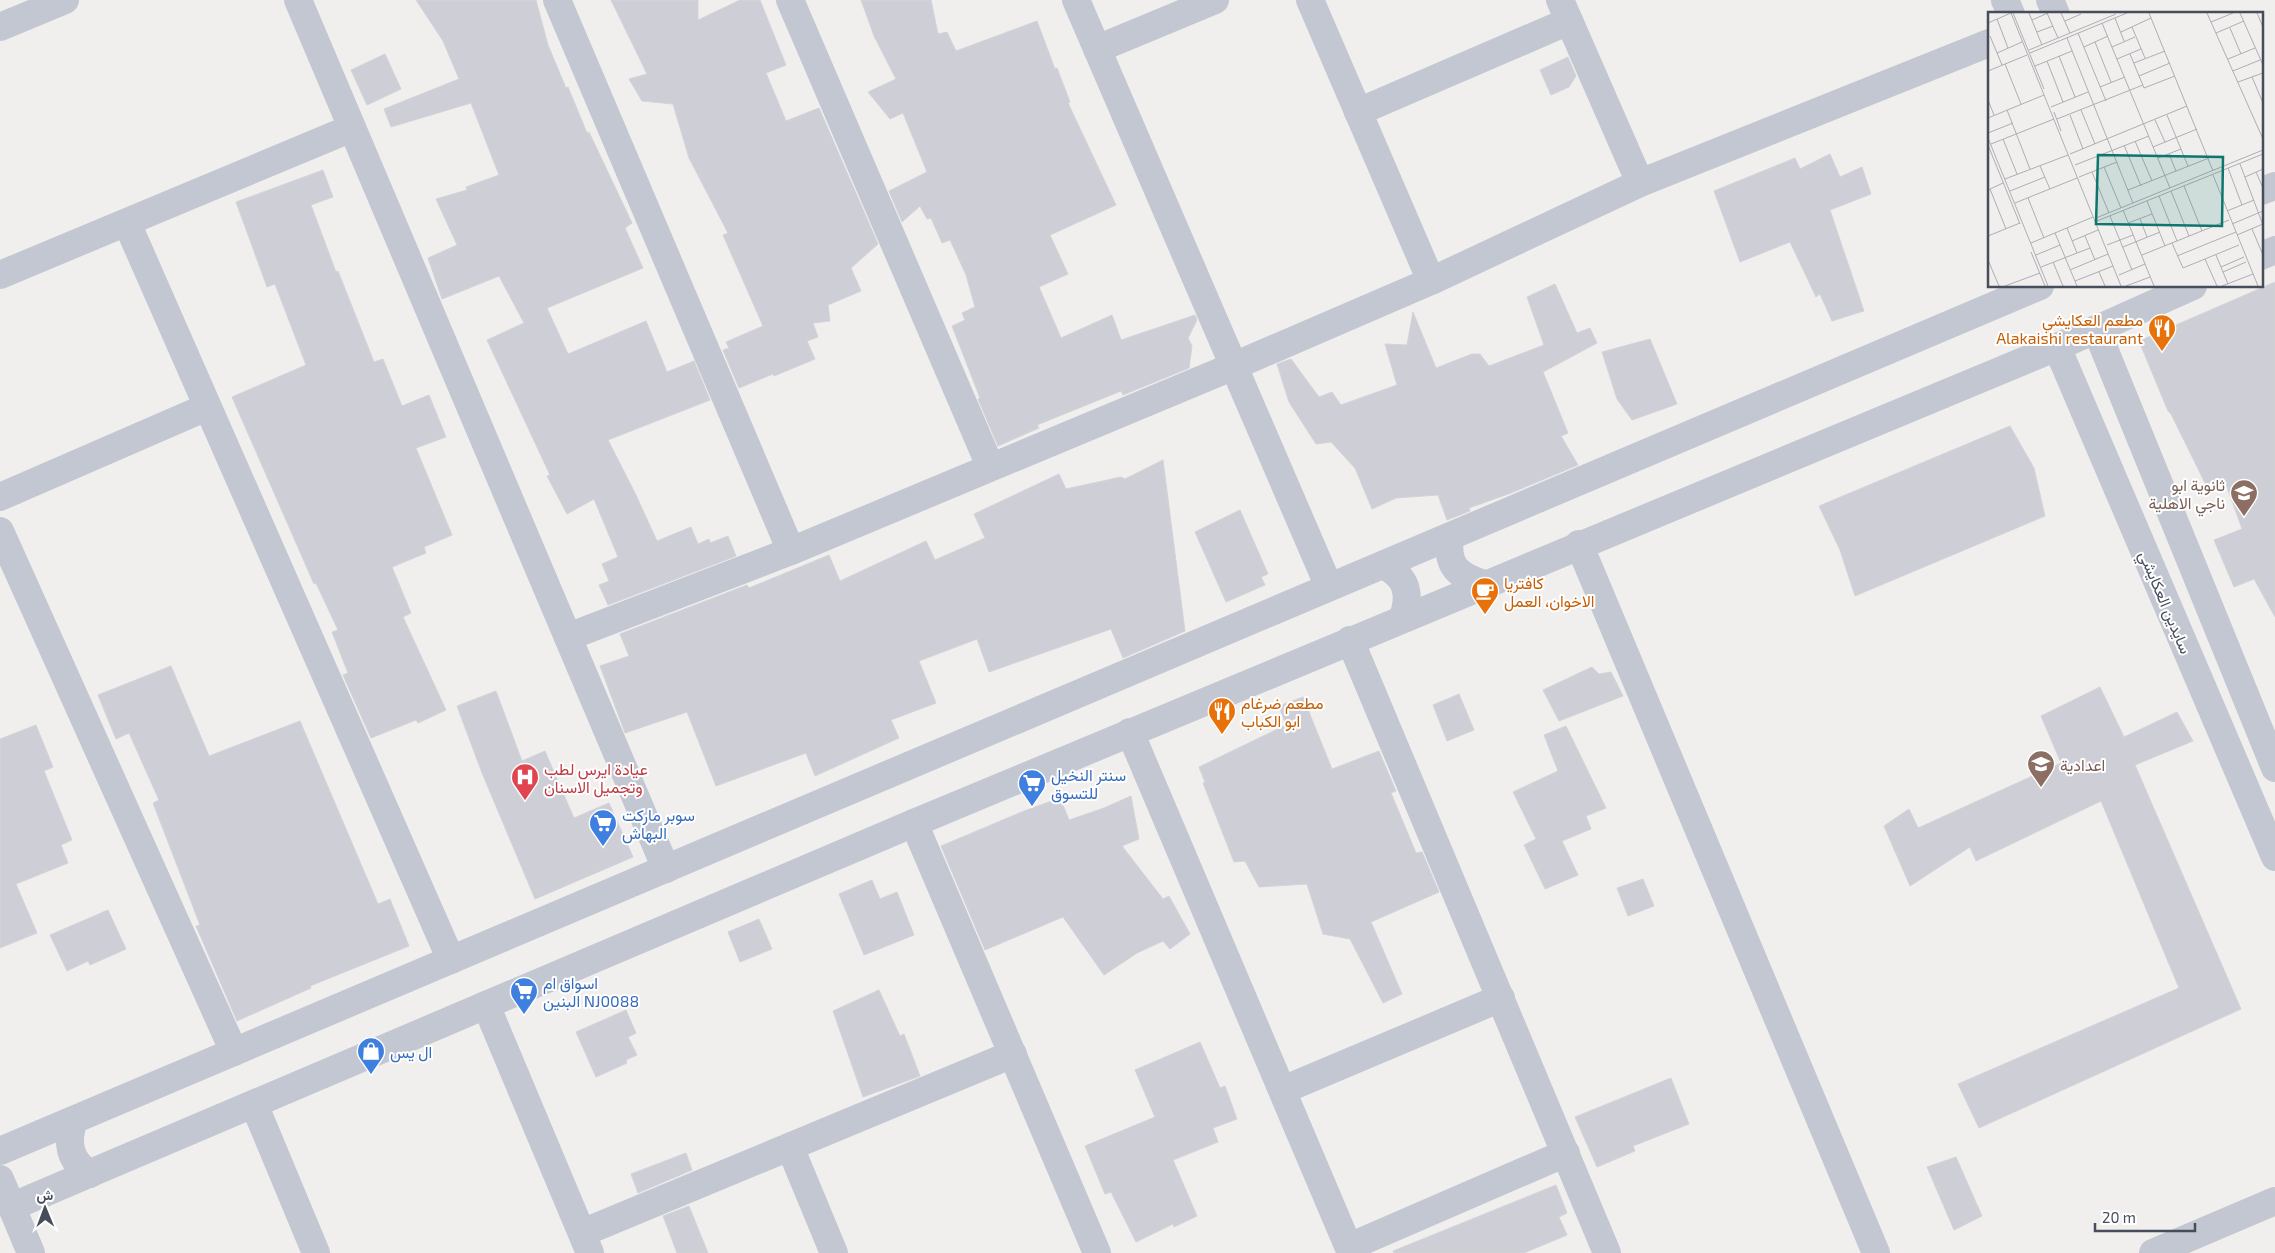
<svg xmlns="http://www.w3.org/2000/svg" width="2275" height="1253" viewBox="0 0 2275 1253" font-family="'Exo 2',Vazirmatn,sans-serif">
	<style>
		.building { fill: #cecfd6; stroke: #d3d3d9 }
		.lines { fill: none; stroke-linecap: round; stroke-linejoin: round }
		.minor { stroke: #c2c7d2; stroke-width: 28 }
		.labels { text-anchor: middle; dominant-baseline: central; stroke-width: 4; stroke-linejoin: round; paint-order: stroke }
		.food-label { font-size: 16px; fill: #c56008; stroke: #fff; text-anchor: start }
		.education-label { font-size: 16px; fill: #785e54; stroke: #fff; text-anchor: end }
		.street-label { font-size: 16px; fill: #474d5a; stroke: #fff }
		.health-label { font-size: 16px; fill: #be3a42; stroke: #fff; text-anchor: start }
		.shop-label { font-size: 16px; fill: #366cbe; stroke: #fff; text-anchor: start }
		.inset-road { fill: none; stroke: #adaeb3; stroke-width: 1 }
		.view { fill: #0f766e; fill-opacity: 0.15; stroke: #0f766e; stroke-width: 2.5 }
		.inset-edge { fill: none; stroke: #474d5a; stroke-width: 2.5 }
	</style>
	<rect width="100%" height="100%" fill="#f1efee"/>
	<g class="building">
		<polygon points="416,0 536,0 548,45 566,88 568,87 587,133 589,132 632,223 625,228 643,268 547,308 568,354 646,321 667,372 694,361 710,400 608,440 636,495 657,541 691,527 698,544 709,539 710,543 728,536 736,556 608,605 599,585 609,581 602,564 618,557 594,499 567,514 547,476 550,475 487,340 524,323 499,276 442,299 428,258 457,245 436,199 467,190 466,187 499,175 471,103 391,127 384,109 459,79 443,41"/>
		<polygon points="611,0 698,0 698,20 740,0 760,0 786,65 766,73 786,121 819,108 878,244 851,268 861,291 828,305 830,321 813,323 818,337 807,341 815,359 774,376 773,374 739,388 723,350 729,348 726,342 763,326 723,235 728,233 689,158 673,104 642,101 629,79 647,74"/>
		<polygon points="861,0 931,0 938,34 947,32 956,51 1037,21 1055,69 1057,68 1070,102 1068,103 1116,205 1050,235 1068,274 1039,287 1061,338 1112,315 1121,340 1195,315 1197,320 1188,338 1192,346 1189,368 1123,395 1121,391 1037,425 1039,428 998,446 978,399 980,398 952,326 965,320 962,313 975,307 966,275 950,240 942,243 931,218 927,219 920,206 902,222 889,191 927,172 903,113 890,119 868,92 896,79 874,36"/>
		<polygon points="385,54 401,89 367,105 351,70"/>
		<polygon points="1568,57 1576,76 1569,87 1551,95 1540,70"/>
		<polygon points="1830,154 1840,177 1862,167 1871,194 1830,210 1864,311 1832,321 1820,294 1816,297 1790,242 1740,262 1714,191 1795,158 1800,169"/>
		<polygon points="323,170 333,197 311,205 336,272 338,271 374,362 383,359 402,406 429,395 446,437 416,448 452,535 424,547 426,553 392,567 411,613 403,617 446,710 418,723 416,720 371,738 343,675 348,673 332,632 338,630 316,583 314,584 232,397 306,365 275,284 267,287 236,202"/>
		<polygon points="2275,282 2275,617 2254,579 2234,587 2214,540 2242,529 2224,479 2206,485 2171,414 2168,411 2139,341"/>
		<polygon points="1555,284 1577,333 1590,328 1597,343 1543,372 1568,433 1561,436 1578,465 1511,493 1469,508 1470,511 1447,520 1438,495 1396,498 1372,509 1355,468 1331,442 1316,444 1289,402 1277,364 1291,359 1319,397 1332,392 1341,405 1397,385 1385,344 1407,345 1413,312 1436,368 1472,354 1480,354 1489,366 1544,345 1527,297"/>
		<polygon points="1650,339 1677,404 1632,420 1617,399 1602,352"/>
		<polygon points="2010,426 2034,468 2045,516 1855,596 1840,550 1819,506"/>
		<polygon points="1163,460 1185,631 1123,658 1111,629 989,672 977,639 919,661 936,703 891,720 899,738 815,776 806,753 716,786 687,712 625,733 600,666 629,656 620,634 747,585 749,588 829,555 840,581 926,541 935,560 985,538 974,514 1059,474 1066,489 1121,477 1125,479"/>
		<polygon points="1240,510 1268,574 1261,577 1265,585 1226,602 1195,532"/>
		<polygon points="171,666 209,756 300,721 378,904 390,899 409,946 310,986 311,988 237,1021 196,926 200,925 153,803 159,800 129,733 116,739 98,695"/>
		<polygon points="1592,667 1599,674 1611,672 1623,696 1559,721 1543,690"/>
		<polygon points="2100,687 2124,737 2177,712 2193,741 2135,765 2241,1009 1979,1128 1958,1084 2179,988 2101,801 1976,861 1970,847 1910,886 1884,826 1909,809 1918,828 2061,763 2041,716"/>
		<polygon points="496,691 522,761 545,751 574,818 609,803 633,857 535,899 482,773 457,706"/>
		<polygon points="1459,694 1474,730 1447,741 1433,705"/>
		<polygon points="1303,697 1332,769 1379,751 1396,791 1391,793 1416,853 1422,852 1439,892 1371,922 1402,994 1383,1003 1350,939 1323,934 1307,884 1259,887 1245,861 1234,862 1203,783 1205,782 1199,767 1286,725 1279,706"/>
		<polygon points="36,725 53,767 44,771 72,840 61,845 68,863 16,884 37,933 0,948 0,739"/>
		<polygon points="1566,726 1606,808 1586,816 1591,829 1562,841 1578,875 1545,889 1524,845 1536,839 1513,792 1558,771 1544,735"/>
		<polygon points="1131,796 1139,839 1122,846 1163,899 1169,896 1190,934 1170,949 1163,941 1137,953 1104,975 1063,917 985,950 941,846 1024,811 1060,798 1069,820 1104,808"/>
		<polygon points="1643,879 1654,906 1628,916 1617,888"/>
		<polygon points="872,880 880,899 897,892 914,935 864,955 839,894"/>
		<polygon points="108,910 126,949 90,965 88,961 67,971 50,935"/>
		<polygon points="759,919 772,949 740,962 728,932"/>
		<polygon points="879,990 900,1036 904,1034 920,1076 863,1097 833,1011"/>
		<polygon points="626,1010 636,1033 628,1037 637,1055 626,1060 627,1063 596,1077 576,1032"/>
		<polygon points="1200,1042 1220,1088 1225,1086 1237,1119 1213,1128 1218,1142 1173,1160 1197,1216 1174,1227 1173,1224 1136,1242 1111,1192 1105,1194 1085,1146 1155,1117 1135,1070"/>
		<polygon points="1671,1078 1689,1124 1633,1146 1635,1151 1597,1167 1575,1117"/>
		<polygon points="686,1153 692,1170 638,1193 631,1174"/>
		<polygon points="1956,1157 1982,1216 1954,1230 1927,1167"/>
		<polygon points="1556,1185 1567,1213 1559,1217 1567,1235 1524,1253 1394,1253 1393,1251"/>
		<polygon points="689,1206 708,1253 677,1253 663,1216"/>
	</g>
	<g class="lines">
		<g class="minor">
			<polyline points="298,0 666,869"/>
			<polyline points="557,0 791,551"/>
			<polyline points="790,0 990,466"/>
			<polyline points="1076,0 1329,587"/>
			<polyline points="1310,0 1431,281"/>
			<polyline points="1560,0 1640,183"/>
			<polyline points="2005,0 2011,14"/>
			<polyline points="2050,0 2056,14"/>
			<polyline points="0,27 65,0"/>
			<polyline points="1097,49 1215,0"/>
			<polyline points="1358,112 1569,21"/>
			<polyline points="2261,191 2275,186"/>
			<polyline points="127,223 451,960"/>
			<polyline points="2261,256 2275,250"/>
			<polyline points="0,275 352,128"/>
			<polyline points="2096,329 2275,768"/>
			<polyline points="2057,347 2275,857"/>
			<polyline points="0,497 207,407"/>
			<polyline points="0,531 234,1052"/>
			<path d="M1450 537C1446 566 1458 576 1484 584"/>
			<polyline points="1579,544 1876,1253"/>
			<path d="M1383 565C1407 577 1411 593 1403 618"/>
			<polyline points="568,637 791,551 1234,366 1431,281 1640,183 1989,43"/>
			<polyline points="1350,640 1607,1253"/>
			<polyline points="1130,732 1351,1253"/>
			<polyline points="914,823 1097,1253"/>
			<polyline points="486,1005 590,1253"/>
			<polyline points="1283,1090 1501,998"/>
			<polyline points="254,1104 316,1253"/>
			<path d="M74 1120C66 1142 69 1161 90 1174"/>
			<polyline points="790,1147 834,1253"/>
			<polyline points="0,1151 2040,286"/>
			<polyline points="0,1179 31,1253"/>
			<polyline points="11,1207 914,823 2057,347 2193,286"/>
			<polyline points="582,1233 1013,1054"/>
			<polyline points="1349,1247 1566,1153"/>
			<polyline points="2153,1253 2275,1201"/>
		</g>
	</g>
	<defs>
		<g id="restaurant-pin" transform="scale(1.4375)"><path d="M0 17L-7.5 6A9.5 9.5 0 1 1 7.5 6Z" fill="#e8710a" stroke="#fff"/><path d="M-5-6h1v4h1v-4h1v4h1v-4h1v5L-1.5 .5V6h-2V.5L-5-1ZM5-6V6H3V1.5H1.5Q1.5-4 5-6Z" fill="#fff"/></g>
		<g id="school-pin" transform="scale(1.4375)"><path d="M0 17L-7.5 6A9.5 9.5 0 1 1 7.5 6Z" fill="#8d6e63" stroke="#fff"/><path d="M0-5L7-2L0 1L-7-2ZM-4 1L0 2.5L4 1V4Q0 6-4 4Z" fill="#fff"/></g>
		<g id="cafe-pin" transform="scale(1.4375)"><path d="M0 17L-7.5 6A9.5 9.5 0 1 1 7.5 6Z" fill="#e8710a" stroke="#fff"/><path d="M-5.5-4.5H6V0H3Q3 3.5 0 3.5H-2.5Q-5.5 3.5-5.5 0ZM3-3.2v2h1.7v-2ZM-6 4.5H4V6H-6Z" fill="#fff"/></g>
		<g id="hospital-pin" transform="scale(1.4375)"><path d="M0 17L-7.5 6A9.5 9.5 0 1 1 7.5 6Z" fill="#e0444e" stroke="#fff"/><path d="M-5-5h3v3.5h4V-5h3V5h-3V1.5h-4V5h-3Z" fill="#fff"/></g>
		<g id="supermarket-pin" transform="scale(1.4375)"><path d="M0 17L-7.5 6A9.5 9.5 0 1 1 7.5 6Z" fill="#3f7fe0" stroke="#fff"/><path d="M-6-5.5h2.5l.6 2H6L4.5 2H-2.5L-4.4-4H-6ZM-1.5 3.2a1.3 1.3 0 1 0 .1 0ZM3 3.2a1.3 1.3 0 1 0 .1 0Z" fill="#fff"/></g>
		<g id="shop-pin" transform="scale(1.4375)"><path d="M0 17L-7.5 6A9.5 9.5 0 1 1 7.5 6Z" fill="#3f7fe0" stroke="#fff"/><path d="M-5-2.5h2.3a2.7 3.5 0 0 1 5.4 0H5L5.5 6h-11ZM-1.5-2.5h3a1.5 2.3 0 0 0-3 0Z" fill="#fff"/></g>
	</defs>
	<g fill-rule="evenodd">
		<use href="#restaurant-pin" x="2162" y="328"/>
		<use href="#school-pin" x="2244" y="493"/>
		<use href="#cafe-pin" x="1485" y="591"/>
		<use href="#restaurant-pin" x="1222" y="711"/>
		<use href="#school-pin" x="2041" y="764"/>
		<use href="#hospital-pin" x="525" y="777"/>
		<use href="#supermarket-pin" x="1032" y="783"/>
		<use href="#supermarket-pin" x="603" y="823"/>
		<use href="#supermarket-pin" x="524" y="991"/>
		<use href="#shop-pin" x="371" y="1051"/>
	</g>
	<g class="labels">
		<g class="food-label">
			<text x="2143" y="319" text-anchor="end">مطعم العكايشي<tspan x="2143" dy="18">Alakaishi restaurant</tspan></text>
			<text x="1504" y="582">كافتريا<tspan x="1504" dy="18">الاخوان، العمل</tspan></text>
			<text x="1241" y="702">مطعم ضرغام<tspan x="1241" dy="18">ابو الكباب</tspan></text>
		</g>
		<g class="education-label">
			<text x="2225" y="484">ثانوية ابو<tspan x="2225" dy="18">ناجي الاهلية</tspan></text>
			<text x="2060" y="764" text-anchor="start">اعدادية</text>
		</g>
		<g class="street-label">
			<text transform="translate(2166 602) rotate(67)">سايدين العكايشي</text>
		</g>
		<g class="health-label">
			<text x="544" y="768">عيادة ايرس لطب<tspan x="544" dy="18">وتجميل الاسنان</tspan></text>
		</g>
		<g class="shop-label">
			<text x="1051" y="774">سنتر النخيل<tspan x="1051" dy="18">للتسوق</tspan></text>
			<text x="622" y="814">سوبر ماركت<tspan x="622" dy="18">البهاش</tspan></text>
			<text x="543" y="982">اسواق ام<tspan x="543" dy="18">البنين NJ0088</tspan></text>
			<text x="390" y="1051">ال يس</text>
		</g>
	</g>
	<g transform="translate(1988 12)">
		<rect width="275" height="275" fill="#f1efee"/>
		<path class="inset-road" d="M23 1 133 274M25 1 56 77M41 1 54 33M59 1 70 26M73 1 82 21M161 1 225 159M219 1 275 127M252 1 275 53M269 1 275 15M127 6 136 29M9 7 20 36M44 8 60 1M77 9 93 2M223 10 245 1M0 11 23 1M114 11 182 176M144 15 157 46M242 16 253 42M49 20 65 14M133 20 163 6M90 21 118 89M228 21 256 9M2 24 14 53M79 26 145 191M107 30 123 70M96 35 120 24M124 35 147 25M41 38 128 2M9 41 34 30M42 41 139 1M142 42 156 76 187 64M71 44 87 85M129 47 153 37M240 47 267 36M59 49 75 90M146 51 177 39M17 52 33 92M47 54 84 39M0 59 39 43M245 59 272 48M151 64 182 51M264 65 275 91M250 70 275 61M112 75 137 65M0 88 6 103M63 95 100 80M19 98 42 157M93 98 107 132M66 100 73 119M82 103 95 137M179 103 200 154M0 106 56 83M69 107 155 73M167 108 177 130M0 121 25 111M0 126 60 274M15 127 29 162M147 129 164 169M3 132 66 107M0 133 32 212M136 133 153 174M165 135 209 117M82 142 199 94M181 142 188 159M170 146 193 137M252 152 275 213M87 153 161 124M52 154 62 177M116 155 133 196M240 156 254 193M104 160 121 201M268 160 275 176M225 163 270 274M91 165 129 150M257 165 275 157M17 167 80 143M196 174 214 219M2 177 18 217M0 178 15 171M140 178 221 146M22 179 57 165M183 179 201 224M171 184 189 229M40 186 56 226M159 189 177 234M27 191 89 166M135 198 166 274M239 199 266 188M122 204 144 258M108 206 275 138M152 207 159 225M109 209 275 142M140 211 164 202M244 212 275 199M79 216 89 241M264 217 275 243M67 221 89 274M249 223 275 212M0 224 32 211M97 224 107 248M84 229 110 218M43 231 105 205M184 231 195 256 251 233M119 233 145 223M135 235 172 220M43 240 57 274M48 243 72 233M154 243 241 208M228 243 240 272M189 244 248 220M217 247 229 274M0 248 11 274M65 250 75 274M53 255 102 236M233 255 256 245M82 258 120 242M111 260 117 274M235 260 258 250M131 263 157 252M87 269 125 254M17 274 52 261M138 274 162 265M234 274 265 262"/>
		<path class="view" d="M110 143 235 145 234 214 108 212Z"/>
		<rect width="275" height="275" class="inset-edge"/>
	</g>
	<g transform="translate(45 1208) rotate(359)" stroke="#ffffff" stroke-width="4" paint-order="stroke">
	<path d="M0-4L9 19L0 12L-9 19Z" fill="#474d5a"/>
	<text y="-8" font-size="14" font-weight="bold" text-anchor="middle" fill="#474d5a">ش</text>
	</g>
	<path d="M2095 1223v8h100v-8" fill="none" stroke="#474d5a" stroke-width="2.5"/>
	<text x="2102" y="1223" font-size="15" fill="#474d5a" stroke="#ffffff" stroke-width="4" paint-order="stroke">20 m</text>
</svg>
